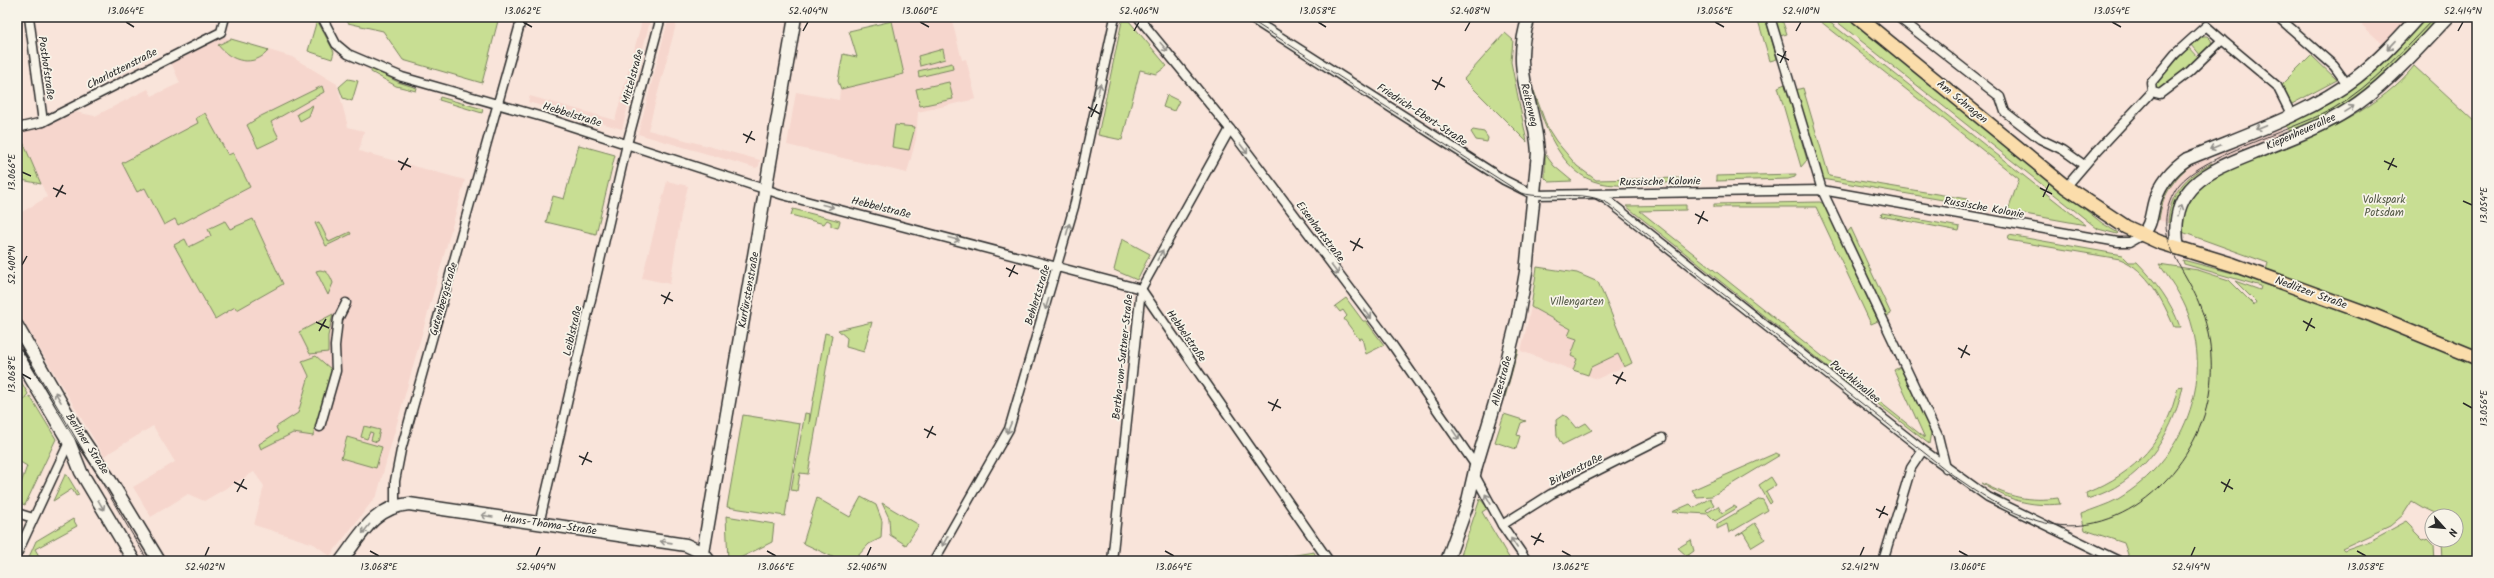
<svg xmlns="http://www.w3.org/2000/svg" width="2494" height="578" viewBox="0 0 2494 578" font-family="Kalam,sans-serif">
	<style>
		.built { fill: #f6d6cd }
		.green { fill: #c8de93; stroke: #7a845f }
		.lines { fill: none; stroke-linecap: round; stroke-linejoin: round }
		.street-casing { stroke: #2b2b2b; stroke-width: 11 }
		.secondary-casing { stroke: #2b2b2b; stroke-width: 15 }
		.primary-casing { stroke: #2b2b2b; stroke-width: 16 }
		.street { stroke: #f7f3e8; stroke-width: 8 }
		.secondary { stroke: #f7f3e8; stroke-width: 12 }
		.primary { stroke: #fbddab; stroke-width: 13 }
		.tram { stroke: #2b2b2b; stroke-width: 1 }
		.oneway { stroke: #918f8a }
		.ticks { fill: none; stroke: #2b2b2b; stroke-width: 1.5 }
		.labels { text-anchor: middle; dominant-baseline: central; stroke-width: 3.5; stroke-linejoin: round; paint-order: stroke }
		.street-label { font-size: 11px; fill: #2b2b2b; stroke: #f7f3e8 }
		.park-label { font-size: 11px; fill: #525845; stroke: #f7f3e8 }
		.neatline { fill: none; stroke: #2b2b2b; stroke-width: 1.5 }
		.ticks-label { font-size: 10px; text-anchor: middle; fill: #2b2b2b }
	</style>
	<rect width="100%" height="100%" fill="#f9e4da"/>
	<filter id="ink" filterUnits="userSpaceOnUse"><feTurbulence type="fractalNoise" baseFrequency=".025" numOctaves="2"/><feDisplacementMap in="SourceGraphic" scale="8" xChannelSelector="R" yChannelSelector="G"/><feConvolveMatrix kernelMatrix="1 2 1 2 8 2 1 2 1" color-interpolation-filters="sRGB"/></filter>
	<g filter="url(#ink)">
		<g class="built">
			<polygon points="643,17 651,17 622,129 528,102 530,96 615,120"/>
			<polygon points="669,17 678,17 648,130 760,160 759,166 756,168 638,134"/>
			<polygon points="891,17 951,17 962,60 966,59 976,99 918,112 916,139 907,173 787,145 796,92 839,100 840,89 904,74"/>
			<polygon points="2353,17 2411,17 2385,46"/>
			<polygon points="224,37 292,57 337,84 348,127 364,131 359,151 465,180 377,495 330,556 314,544 254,525 264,486 254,472 204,501 188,494 151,517 133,487 175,462 153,426 104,456 17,311 17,215 47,197 18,131 50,124 75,112 95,116 148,89 152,96 180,83 171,62"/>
			<polygon points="2280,127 2282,133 2217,160 2215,154"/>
			<polygon points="2209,156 2212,163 2190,176 2178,190 2170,208 2168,223 2159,220 2163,201 2172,183 2189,166"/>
			<polygon points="667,181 688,186 681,215 670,284 642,278"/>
			<polygon points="1531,307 1600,345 1620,334 1632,363 1597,379 1521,351"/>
		</g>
		<g class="green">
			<polygon points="345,17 499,17 482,83 403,60 383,31 348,23"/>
			<polygon points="1757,17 1765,17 1777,59 1770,61"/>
			<polygon points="1774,17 1781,17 1787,34 1780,36"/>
			<polygon points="1815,17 1823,17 2086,225 2008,211 2019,179"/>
			<polygon points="1831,17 1848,17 2005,142 2015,153 2102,223 2118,233 2117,234 2098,229"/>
			<polygon points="2422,17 2442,17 2388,74 2355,101 2290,135 2284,120 2318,106"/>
			<polygon points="317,20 334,52 332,59 308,51"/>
			<polygon points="892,21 904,74 841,89 838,81 843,54 857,57 849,31"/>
			<polygon points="1122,21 1129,21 1167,66 1156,74 1140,70 1122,140 1098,135"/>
			<polygon points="1505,33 1513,40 1511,62 1527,142 1464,79"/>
			<polygon points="2202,36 2207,36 2211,40 2212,45 2201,56 2192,45"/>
			<path d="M231 39 269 50C254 68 231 62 218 45Z"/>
			<polygon points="2189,47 2199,58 2160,91 2156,90 2154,84"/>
			<polygon points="943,49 945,59 920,66 918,56"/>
			<polygon points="2311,55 2337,80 2290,105 2280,86"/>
			<polygon points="952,63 953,69 919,77 918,71"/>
			<path d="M2414 66 2477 124V561H2442L2441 540H2456V516H2438L2437 514 2422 507 2412 501 2403 515 2390 526 2342 548 2344 550 2370 541 2407 521 2413 527V532L2422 541 2428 539 2434 545 2435 561 2130 560 2124 543 2085 530 2081 514C2093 509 2107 505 2118 499 2184 459 2216 381 2186 308 2179 292 2169 278 2159 264L2198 270 2229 280 2254 305 2256 302 2235 281 2260 290 2261 286 2184 264 2183 260 2263 281 2268 263 2182 232C2181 212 2192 191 2208 179 2227 166 2254 160 2275 152 2320 136 2385 104 2414 66Z"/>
			<polygon points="371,68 398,82 417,88 416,91 396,86 371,72"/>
			<polygon points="348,79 358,81 352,101 343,98 339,87"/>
			<polygon points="949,82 953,99 920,106 916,89"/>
			<polygon points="1785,84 1807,160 1801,167 1778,87"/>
			<polygon points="322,86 324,92 271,122 279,138 258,148 247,125 261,116"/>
			<polygon points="1803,88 1829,176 1967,199 1966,204 1822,179 1795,90"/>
			<path d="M1534 91 1547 127 1556 141 1577 166 1596 180 1679 178 1680 182C1657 183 1620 188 1600 183 1562 175 1542 124 1534 91Z"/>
			<polygon points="1167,95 1179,101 1174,111 1163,107"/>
			<polygon points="440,97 483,109 482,113 439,100"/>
			<polygon points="313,105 309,116 300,121 297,114"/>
			<polygon points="205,113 228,155 233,153 250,187 178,225 175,219 164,225 145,188 137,192 122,163 198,123 196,118"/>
			<polygon points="895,125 915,127 909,150 892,147"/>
			<polygon points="1473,130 1484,132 1488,138 1487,142 1476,140 1471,132"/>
			<polygon points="23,142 41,184 17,179 19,143"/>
			<polygon points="579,145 615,155 596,234 546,222 553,196 564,199"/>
			<polygon points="1545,154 1554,166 1572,181 1549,182 1545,178"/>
			<path d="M2198 160C2176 174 2162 194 2159 220L2156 219C2161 200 2175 162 2198 160Z"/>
			<path d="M2212 163 2213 167 2172 224 2168 223C2169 194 2186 175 2212 163Z"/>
			<polygon points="1796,174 1795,177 1788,179 1716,181 1716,176"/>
			<polygon points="1820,202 1824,204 1878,321 1871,324 1816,207 1714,207 1714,204"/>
			<polygon points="1686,205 1686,210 1640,211 1925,438 1894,370 1900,367 1931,432 1929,444 1860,390 1858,391 1626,206"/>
			<polygon points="793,209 840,221 838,228 831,226 831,222 827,220 824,224 791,215"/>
			<polygon points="1882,213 1960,227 1959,231 1881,216"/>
			<polygon points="253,219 283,284 237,310 235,307 215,319 174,245 185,239 189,247 211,236 208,229 225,221 230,229"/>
			<polygon points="319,222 329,242 350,232 351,234 326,246 315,223"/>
			<polygon points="1851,228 1891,314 1885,317 1846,234"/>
			<path d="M2009 235 2122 255 2129 262H2137C2156 282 2171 301 2180 327H2174C2163 301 2148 270 2120 259L2008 240Z"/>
			<polygon points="1122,239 1150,254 1137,280 1114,270"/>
			<polygon points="1537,267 1577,273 1598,282 1632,363 1624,367 1618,354 1591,367 1588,375 1573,370 1577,359 1571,356 1577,339 1568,336 1571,329 1531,307"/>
			<path d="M320 270C328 271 330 275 333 283L328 295 316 271Z"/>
			<polygon points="1346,298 1363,321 1366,321 1384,345 1366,354 1362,338 1359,339 1344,319 1347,316 1343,310 1340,312 1335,306"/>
			<polygon points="333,314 328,336 328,352 310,354 299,332"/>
			<polygon points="872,322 864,352 846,347 847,338 838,330"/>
			<polygon points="825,333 832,335 808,474 800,473 797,491 791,490 805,413 810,414 809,424"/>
			<polygon points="1515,349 1518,350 1505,397 1504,396"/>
			<polygon points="316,356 332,370 313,436 293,433 261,449 259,444 278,432 276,427 298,413 309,376 302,361"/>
			<polygon points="17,374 28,394 22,401 30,396 56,439 25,505 17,502 17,495 27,466 17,460 17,408 19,403 17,402"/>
			<path d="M2183 386C2172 438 2140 484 2087 499L2086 493C2137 472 2166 441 2178 387Z"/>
			<polygon points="1504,414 1526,421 1521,423 1517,435 1520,436 1516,449 1495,442"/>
			<polygon points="743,415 800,424 785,516 727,507"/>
			<polygon points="1563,415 1568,417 1577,428 1586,423 1592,430 1562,445 1557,436 1556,420"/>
			<polygon points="364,426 380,430 377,442 371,440 373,433 370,432 367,439 361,437"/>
			<polygon points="347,437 382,447 376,468 341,458"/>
			<polygon points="1776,453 1780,455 1712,496 1697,497 1692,490"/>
			<polygon points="65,475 67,475 79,495 76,496 72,489 53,501"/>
			<polygon points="1771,477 1776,485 1766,491 1772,502 1770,504 1759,485"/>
			<path d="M1982 483C2009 497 2028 502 2058 498L2060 504C2031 507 2006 500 1982 483Z"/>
			<polygon points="861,497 876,505 882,521 881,538 869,544 855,559 835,558 803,543 817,498 850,517"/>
			<polygon points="1710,498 1714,505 1706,510 1708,512 1718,506 1722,513 1734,506 1737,508 1715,521 1708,514 1672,512 1690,504 1694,508"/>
			<polygon points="1480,499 1488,508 1482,512 1511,561 1459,561"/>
			<polygon points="1760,499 1763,500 1768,510 1729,533 1727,524 1717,529 1717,524"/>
			<polygon points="882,503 919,525 906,545 890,535 889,518"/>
			<polygon points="726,516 774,524 772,542 734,561 728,561"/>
			<polygon points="73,519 77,526 35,549 42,561 35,561 29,557 36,541"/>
			<polygon points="1755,523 1765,539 1752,547 1743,532 1736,536"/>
			<polygon points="1691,540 1694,551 1687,556 1678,548"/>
			<polygon points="1314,552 1318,561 1280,561 1277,558"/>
		</g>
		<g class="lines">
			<g class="street-casing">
				<g id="street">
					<polyline points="29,17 43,122"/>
					<polyline points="322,17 336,44 348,54 402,77 546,118 783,195 1141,289 1329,561"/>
					<polyline points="1138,17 1230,129 1391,343 1476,466"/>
					<polyline points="1249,17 1504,180 1534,195 1822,190 2118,242 2130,242 2142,235"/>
					<polyline points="1770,17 1822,190 1938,436 1946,468"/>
					<polyline points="1898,17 2000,97 2005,112 2040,139 2063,150 2084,165"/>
					<polyline points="2278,17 2334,66 2347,84"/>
					<polygon points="2206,26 2222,40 2189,72 2160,94 2152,92 2151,83 2175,54"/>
					<polyline points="2222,40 2277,86 2291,114"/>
					<polyline points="17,128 43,122 221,32 225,17"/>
					<polyline points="2097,151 2152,92"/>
					<polyline points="2066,187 2096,152"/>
					<polyline points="1598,195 1607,200 1923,450 1988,497 2119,561"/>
					<polyline points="320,427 336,371 335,346 338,319 346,303"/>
					<polyline points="1474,474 1502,525 1527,561"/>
					<polyline points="395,505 395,481 401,450 522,17"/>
					<polyline points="17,513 33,518"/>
					<polyline points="539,524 627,144 661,17"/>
					<polyline points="1502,525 1551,494 1662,438"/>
					<polyline points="17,554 70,440"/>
					<polyline points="934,561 1009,429 1074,207 1115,17"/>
					<polyline points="1112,561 1141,289 1230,129"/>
					<polyline points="1883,561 1911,468 1923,450"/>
				</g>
			</g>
			<g class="secondary-casing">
				<g id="secondary">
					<path d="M2142 235C2152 225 2151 213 2155 200 2161 183 2172 169 2187 159 2244 135 2308 115 2357 77 2380 59 2399 38 2418 17"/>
					<path d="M2178 248C2167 186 2209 171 2257 152 2287 139 2320 128 2348 110 2387 85 2416 50 2448 17"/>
					<polyline points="17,326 77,431 113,485 159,561"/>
					<polyline points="17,355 69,442 81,472 134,561"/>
					<polyline points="703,553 795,17"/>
					<path d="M341 561C361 535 374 507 409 504L686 545 703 553 709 561"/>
					<path d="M1447 561 1467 505 1476 466 1504 373 1518 317 1526 272 1538 153C1535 101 1510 72 1529 17"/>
				</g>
			</g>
			<g class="primary-casing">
				<polyline id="primary" points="1858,17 2066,187 2126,227 2159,242 2234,265 2372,315 2477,358"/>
			</g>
			<use href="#street" class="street"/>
			<use href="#secondary" class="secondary"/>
			<use href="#primary" class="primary"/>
			<g class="tram">
				<path d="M1246 17 1521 193C1550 201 1582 188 1609 204L1950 473C1977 492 2006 512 2038 521 2117 545 2192 475 2208 401 2214 370 2212 336 2200 306 2185 265 2148 236 2176 189 2196 156 2296 130 2334 108 2374 84 2403 50 2435 17"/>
				<polyline points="17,338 148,561"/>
			</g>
		</g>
		<defs><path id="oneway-shaft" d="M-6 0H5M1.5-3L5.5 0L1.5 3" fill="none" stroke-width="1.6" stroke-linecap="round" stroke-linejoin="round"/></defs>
		<g class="oneway">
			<use href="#oneway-shaft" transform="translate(2391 45) rotate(133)"/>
			<use href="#oneway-shaft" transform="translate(1164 47) rotate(50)"/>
			<use href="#oneway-shaft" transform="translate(1099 89) rotate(-78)"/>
			<use href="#oneway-shaft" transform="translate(2349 109) rotate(-32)"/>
			<use href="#oneway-shaft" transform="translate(2261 127) rotate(157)"/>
			<use href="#oneway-shaft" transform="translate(2215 147) rotate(157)"/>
			<use href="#oneway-shaft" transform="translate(1244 149) rotate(53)"/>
			<use href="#oneway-shaft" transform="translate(828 206) rotate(14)"/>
			<use href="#oneway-shaft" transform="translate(2180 210) rotate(-71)"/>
			<use href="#oneway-shaft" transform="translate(1068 229) rotate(-75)"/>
			<use href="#oneway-shaft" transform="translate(954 239) rotate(15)"/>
			<use href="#oneway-shaft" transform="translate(1160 255) rotate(-61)"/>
			<use href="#oneway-shaft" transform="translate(1335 270) rotate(53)"/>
			<use href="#oneway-shaft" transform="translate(1047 304) rotate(107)"/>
			<use href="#oneway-shaft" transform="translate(1368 314) rotate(53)"/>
			<use href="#oneway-shaft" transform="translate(58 397) rotate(-120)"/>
			<use href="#oneway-shaft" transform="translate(1009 428) rotate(113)"/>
			<use href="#oneway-shaft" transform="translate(1456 435) rotate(56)"/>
			<use href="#oneway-shaft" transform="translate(1488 499) rotate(-119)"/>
			<use href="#oneway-shaft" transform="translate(101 505) rotate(60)"/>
			<use href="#oneway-shaft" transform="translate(487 516) rotate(-171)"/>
			<use href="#oneway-shaft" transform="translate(366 529) rotate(128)"/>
			<use href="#oneway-shaft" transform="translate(945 541) rotate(119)"/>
			<use href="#oneway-shaft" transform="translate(666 542) rotate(-172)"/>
			<use href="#oneway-shaft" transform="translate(1514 543) rotate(-123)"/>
		</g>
	</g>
	<path class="ticks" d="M126 22 134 27M523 22 532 27M920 22 929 27M1318 22 1326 27M1715 22 1724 27M2112 22 2121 27M803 31 808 22M1134 31 1139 22M1465 31 1470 22M1796 31 1801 22M2458 31 2463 22M1777 54 1789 60M1780 63 1786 51M1432 80 1445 87M1435 90 1442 77M1088 107 1100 114M1091 117 1097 104M743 134 755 140M746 143 752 131M398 161 411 167M2384 161 2397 167M401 170 408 158M2388 170 2394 158M22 172 31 176M53 188 66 194M2040 188 2052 194M56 197 63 185M2043 197 2049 184M2463 201 2472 205M1695 214 1708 221M1698 224 1704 211M1350 241 1363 248M1353 251 1360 238M22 265 27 256M1006 268 1018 274M1009 277 1015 265M661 295 673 301M664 304 670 292M2303 321 2315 328M316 322 329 328M319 331 326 319M2306 331 2312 318M1958 348 1970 355M1961 358 1967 345M22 374 31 379M1613 375 1626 381M1616 384 1623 372M1268 402 1281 408M2463 403 2472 408M1272 411 1278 399M924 429 936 435M927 438 933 426M579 456 592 462M582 465 588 452M234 482 247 489M2221 482 2233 489M237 492 244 479M2224 492 2230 479M1876 509 1888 515M1879 518 1885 506M1531 536 1544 542M1534 545 1541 533M370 551 379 556M767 551 776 556M1165 551 1174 556M1562 551 1571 556M1959 551 1968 556M2357 551 2366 556M205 556 209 547M536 556 540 547M867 556 871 547M1860 556 1864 547M2191 556 2195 547"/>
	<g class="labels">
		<g class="street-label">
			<text transform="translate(46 68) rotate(82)">Posthofstraße</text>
			<text transform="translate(122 69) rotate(-27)">Charlottenstraße</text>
			<text transform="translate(633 77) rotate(-75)">Mittelstraße</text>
			<text transform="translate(1962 102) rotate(39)">Am Schragen</text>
			<text transform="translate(1529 105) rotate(76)">Reiterweg</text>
			<text transform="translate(572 115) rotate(17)">Hebbelstraße</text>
			<text transform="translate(1422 115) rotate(33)">Friedrich-Ebert-Straße</text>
			<text transform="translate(2301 132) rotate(-24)">Kiepenheuerallee</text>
			<text transform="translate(1660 182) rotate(-1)">Russische Kolonie</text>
			<text transform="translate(881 208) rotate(14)">Hebbelstraße</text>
			<text transform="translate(1984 208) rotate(10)">Russische Kolonie</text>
			<text transform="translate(1320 232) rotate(53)">Eisenhartstraße</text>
			<text transform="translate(749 290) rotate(-80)">Kurfürstenstraße</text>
			<text transform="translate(2311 293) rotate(20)">Nedlitzer Straße</text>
			<text transform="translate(1038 295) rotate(-73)">Behlertstraße</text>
			<text transform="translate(444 299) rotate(-74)">Gutenbergstraße</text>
			<text transform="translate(573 331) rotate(-77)">Leiblstraße</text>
			<text transform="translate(1186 336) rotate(55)">Hebbelstraße</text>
			<text transform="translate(1123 357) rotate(-84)">Bertha-von-Suttner-Straße</text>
			<text transform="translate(1502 381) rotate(-75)">Alleestraße</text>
			<text transform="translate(1855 382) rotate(39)">Puschkinallee</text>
			<text transform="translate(87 444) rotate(57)">Berliner Straße</text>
			<text transform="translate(1576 470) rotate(-27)">Birkenstraße</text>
			<text transform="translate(550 525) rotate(8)">Hans-Thoma-Straße</text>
		</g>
		<g class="park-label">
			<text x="2384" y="200">Volkspark<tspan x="2384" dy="13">Potsdam</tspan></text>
			<text x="1577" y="302">Villengarten</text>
		</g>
	</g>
	<rect width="2494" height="578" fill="none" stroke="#f7f3e8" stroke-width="44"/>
	<g transform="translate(2444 528) rotate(117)"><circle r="19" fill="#f7f3e8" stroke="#a5a39c"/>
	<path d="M0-3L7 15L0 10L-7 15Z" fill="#2b2b2b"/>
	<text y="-6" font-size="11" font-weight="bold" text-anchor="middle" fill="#2b2b2b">N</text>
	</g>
	<rect x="22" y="22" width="2450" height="534" class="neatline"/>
	<g class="ticks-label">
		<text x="126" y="14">13.064°E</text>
		<text x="523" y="14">13.062°E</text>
		<text x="808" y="14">52.404°N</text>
		<text x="920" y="14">13.060°E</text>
		<text x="1139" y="14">52.406°N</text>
		<text x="1318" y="14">13.058°E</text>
		<text x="1470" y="14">52.408°N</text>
		<text x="1715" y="14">13.056°E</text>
		<text x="1801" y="14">52.410°N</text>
		<text x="2112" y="14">13.054°E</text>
		<text x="2463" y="14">52.414°N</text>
		<text transform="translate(11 172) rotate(-90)" y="4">13.066°E</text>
		<text transform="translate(2483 205) rotate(-90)" y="4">13.054°E</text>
		<text transform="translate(11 265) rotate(-90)" y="4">52.400°N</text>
		<text transform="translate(11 374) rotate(-90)" y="4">13.068°E</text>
		<text transform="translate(2483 408) rotate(-90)" y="4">13.056°E</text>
		<text x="205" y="570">52.402°N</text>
		<text x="379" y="570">13.068°E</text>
		<text x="536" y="570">52.404°N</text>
		<text x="776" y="570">13.066°E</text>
		<text x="867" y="570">52.406°N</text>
		<text x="1174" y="570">13.064°E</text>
		<text x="1571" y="570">13.062°E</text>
		<text x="1860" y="570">52.412°N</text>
		<text x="1968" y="570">13.060°E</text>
		<text x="2191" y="570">52.414°N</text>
		<text x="2366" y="570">13.058°E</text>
	</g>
</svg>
